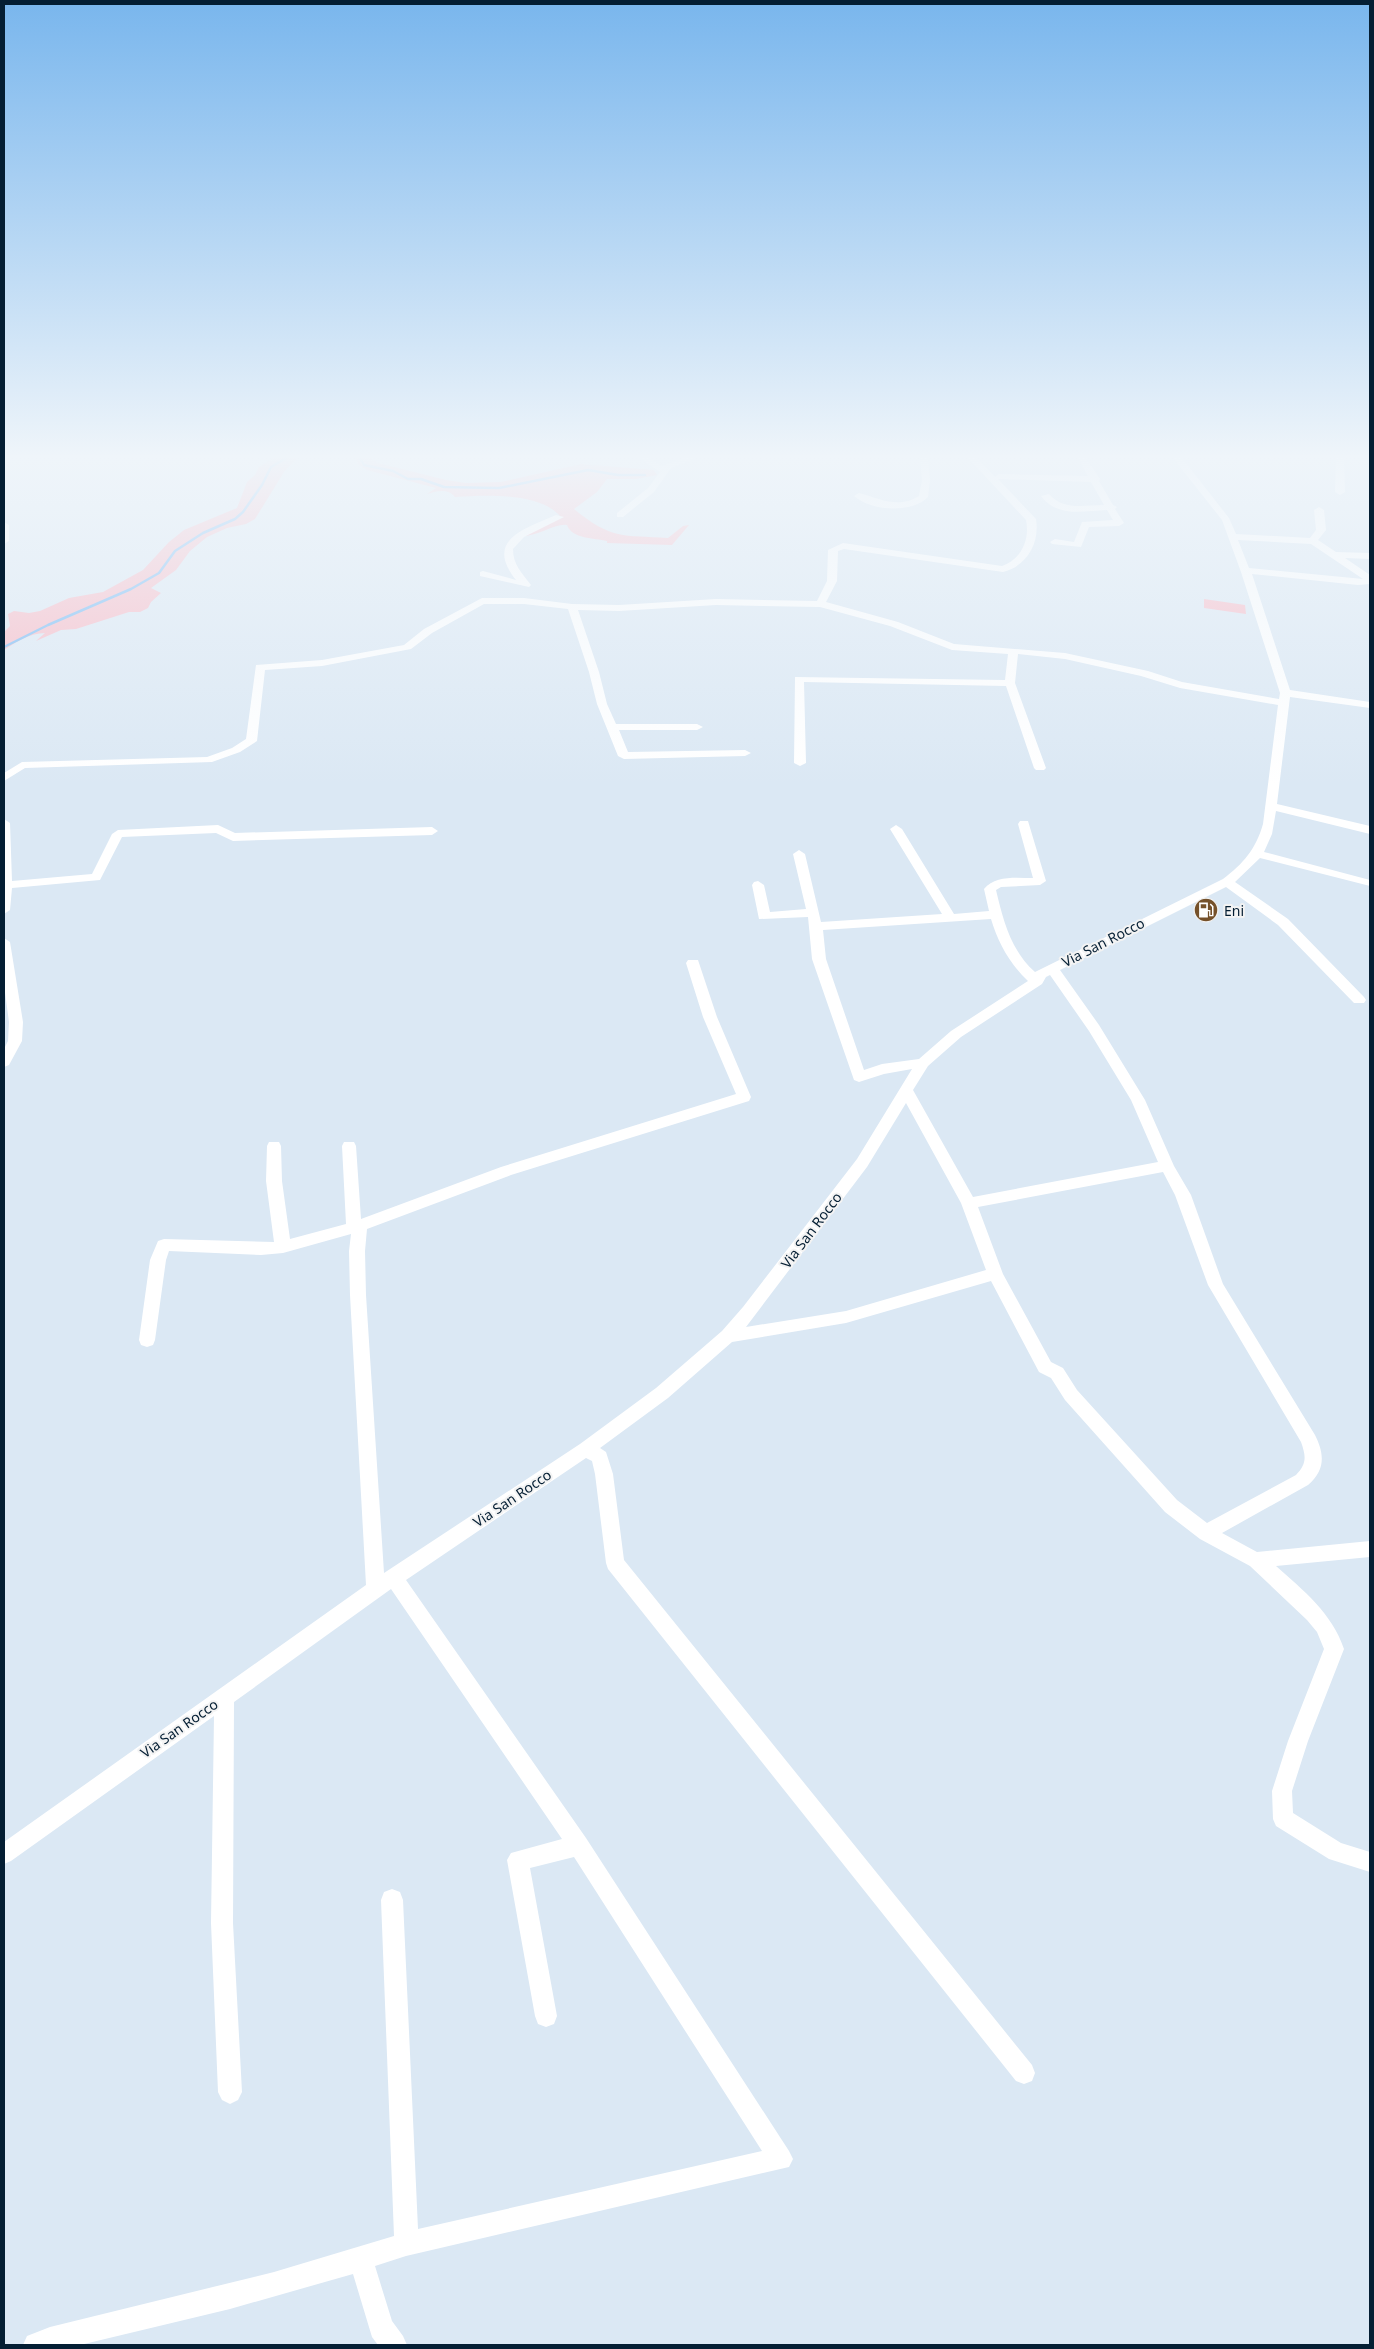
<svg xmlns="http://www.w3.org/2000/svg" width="1374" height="2349" viewBox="0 0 1374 2349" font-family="'Noto Sans',sans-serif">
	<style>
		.green { fill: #f9b9c5 }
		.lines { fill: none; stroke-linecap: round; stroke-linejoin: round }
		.stream { stroke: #73b8f4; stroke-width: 2.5 }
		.minor { fill: #fff; fill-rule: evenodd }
		.labels { text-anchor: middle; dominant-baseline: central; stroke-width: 4; stroke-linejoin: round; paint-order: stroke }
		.poi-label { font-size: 14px; fill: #041e33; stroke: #f3f3f3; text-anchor: start }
		.street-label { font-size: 14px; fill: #041e33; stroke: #f3f3f3 }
	</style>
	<rect width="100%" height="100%" fill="#dbe8f4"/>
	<g class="green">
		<path d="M273 458H297L284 472 255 519 246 524 227 528 207 537 190 551 176 570 151 588 161 593 151 602 148 608 140 612H129L76 629 61 630 36 641 45 633C30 633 16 642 4 650V632L10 626 8 614 14 611 29 613 40 611 69 598 103 592 143 570 169 542 184 530 237 508 247 482 255 475 259 467Z"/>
		<path d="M355 458H371L378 463 446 480 466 483 501 482 581 464 654 470 657 475 636 479H607L597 492 574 509C612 540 622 535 668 538L683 526 689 525 672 545 607 543V541C594 538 572 539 567 525 555 523 537 537 521 536L560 516C539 492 484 495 455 497 448 488 436 491 427 494L436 488 367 470 358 464Z"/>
		<polygon points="1204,599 1245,605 1246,614 1204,608"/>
	</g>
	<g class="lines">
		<g class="stream">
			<polyline points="360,458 364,465 393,471 408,479 421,479 444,487 499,488 588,470 618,475 645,475"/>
			<polyline points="4,647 48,625 131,589 159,573 175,551 203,533 235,519 243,512 262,485 271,467 286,458"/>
		</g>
		<g class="minor">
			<polygon points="639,458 649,458 662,466 684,458 697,458 671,468 654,492 623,517 617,517 617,513 648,488 660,472"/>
			<path d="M920 458H928L930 480 928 497C911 514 871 511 854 496L859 493C881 499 898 509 919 496L922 480Z"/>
			<path d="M968 458H977L995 477 999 474 1088 476 1078 458H1086L1100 479 1099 481 1113 505 1117 507 1115 509 1124 523 1119 526 1089 527 1081 547 1052 544 1050 542 1055 539 1074 542 1082 522 1113 520 1107 510C1083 511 1058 518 1041 496L1049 494C1064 511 1083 505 1104 505L1091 482 998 479 1036 519C1040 543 1027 566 1003 572L844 549 838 551 837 581 826 602 898 622 954 644 1065 653 1148 671 1182 682 1279 699 1280 693 1241 572 1222 520 1173 458H1182L1229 518 1236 534 1310 538 1316 530 1314 510 1319 507 1324 510 1326 530 1318 540 1336 552 1370 553V559L1345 558 1370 575V584L1358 585 1252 574 1290 690 1370 702V708L1290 697 1277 804 1370 826V834L1276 811 1272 834 1264 852 1370 880V886L1260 858 1235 882 1288 919 1364 997 1366 1000 1364 1003H1354L1278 925 1226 887 1060 970 1099 1025 1145 1100 1174 1166 1191 1195 1223 1284 1315 1435C1325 1455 1325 1470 1308 1485L1222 1533 1257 1552 1370 1541V1557L1276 1566C1303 1590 1332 1613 1344 1649L1308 1741 1292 1791 1293 1813 1341 1843 1370 1852V1872L1329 1859 1276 1826 1273 1819 1272 1791 1288 1741 1324 1649 1317 1632 1307 1620 1250 1566 1200 1539 1165 1512 1065 1400 1051 1378 1039 1372 991 1281 846 1323 732 1342 668 1398 600 1448 606 1452 613 1474 624 1560 1032 2065 1035 2073 1032 2081 1024 2084 1016 2081 608 1569 606 1563 595 1474 592 1461 586 1458 406 1580 586 1838 789 2151 793 2159 789 2167 406 2256 375 2266 392 2321 403 2336 407 2345H378L372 2337 353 2274 230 2309 80 2345H23L27 2336 50 2327 274 2272 394 2236 381 1900 384 1892 392 1889 400 1892 403 1900 418 2229 762 2151 574 1857 530 1868 557 2016 554 2024 546 2027 538 2024 535 2016 507 1860 511 1853 562 1839 391 1589 234 1702 233 1923 242 2092 238 2100 230 2104 222 2100 218 2092 211 1923 214 1716 11 1861 4 1864V1842L366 1585 350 1295 349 1251 351 1234 283 1253 261 1255 169 1251 166 1260 155 1340 153 1345 147 1347 141 1345 139 1340 150 1260 158 1241 164 1239 274 1242 266 1181 267 1146 269 1142H279L281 1146 282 1181 290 1239 346 1224 342 1146 344 1142H354L356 1146 361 1219 501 1167 736 1094 703 1017 686 963 688 960H698L717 1017 751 1097 749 1101 511 1175 367 1229 365 1251 366 1295 384 1573 580 1444 656 1388 722 1331 743 1307 857 1159 912 1069 884 1074 859 1082 854 1080 812 959 808 917 759 919 752 885 754 882 758 881 764 885 770 912 806 909 793 854 799 850 805 854 821 922 942 914 890 829 896 825 902 829 954 914 989 911 984 889C995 875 1016 878 1033 878L1018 824 1020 821H1028L1046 881 1040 885 1001 887 996 890C1003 920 1011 951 1035 972L1223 879C1243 864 1256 849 1263 824L1278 705 1180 688 1141 676 1065 659 1018 654 1015 683 1046 768 1044 770H1036L1034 768 1006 686 804 682 806 763 800 766 794 763 795 677 1005 680 1008 654 952 650 890 626 820 607 716 605 619 611 578 610 599 672 607 704 616 724H697L703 727 697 730H619L628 752 745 750 751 753 745 756 624 759 618 756 597 704 589 672 568 609 524 604H484L432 633 411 649 322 666 265 670 257 741 240 752 212 762 25 768 4 781V773L22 762 207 757 232 748 246 739 256 665 322 660 404 645 424 629 482 598H524L572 604 619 605 716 599 817 601 827 581 828 550 843 543 1002 566C1022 559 1030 539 1026 520ZM1238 540 1311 544 1363 579 1249 568ZM991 919C998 943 1010 964 1028 981L951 1031 919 1059 882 1064 864 1070 826 959 823 930ZM1050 975 1089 1031 1131 1100 1158 1162 973 1197 913 1090 928 1066 961 1037 1042 984 1046 977ZM906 1103 961 1203 986 1270 846 1311 746 1327 867 1167ZM1163 1172 1175 1195 1208 1285 1301 1442C1306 1456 1307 1464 1296 1475L1207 1523 1177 1500 1077 1390 1063 1368 1051 1362 1003 1274 978 1207Z"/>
			<polygon points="1336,458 1344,458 1345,492 1340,495 1335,492"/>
			<path d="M556 515 564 517 524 537 513 549C513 565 522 573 531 585L529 587 480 576V572L483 571 516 580C484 540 524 529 556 515Z"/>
			<polygon points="4,522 9,525 9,541 4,544"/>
			<polygon points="4,819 10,823 12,881 92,874 112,834 118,830 218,825 235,833 432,827 438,831 432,835 233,841 216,833 122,837 100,880 12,888 10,910 4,914"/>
			<polygon points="4,938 10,942 23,1022 22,1041 9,1065 4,1067 4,1049 8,1041 9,1022 4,985"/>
		</g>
	</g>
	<linearGradient id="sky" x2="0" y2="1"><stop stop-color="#79b6ed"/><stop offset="0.58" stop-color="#eff5fa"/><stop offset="1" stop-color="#eff5fa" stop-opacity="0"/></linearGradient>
	<rect width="1374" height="787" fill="url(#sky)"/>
	<defs>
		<g id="fuel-disc" transform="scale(1.25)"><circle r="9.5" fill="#75512a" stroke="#f3f3f3"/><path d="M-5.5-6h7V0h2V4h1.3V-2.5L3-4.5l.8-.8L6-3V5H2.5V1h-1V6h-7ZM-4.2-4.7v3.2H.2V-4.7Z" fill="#fff"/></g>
	</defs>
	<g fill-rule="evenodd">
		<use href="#fuel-disc" x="1206" y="910"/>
	</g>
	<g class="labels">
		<g class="poi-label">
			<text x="1224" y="910">Eni</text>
		</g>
		<g class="street-label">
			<text transform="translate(1103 942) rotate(-27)">Via San Rocco</text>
			<text transform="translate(811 1230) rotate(-53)">Via San Rocco</text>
			<text transform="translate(512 1498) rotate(-34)">Via San Rocco</text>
			<text transform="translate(179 1728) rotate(-35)">Via San Rocco</text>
		</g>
	</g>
	<rect width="1374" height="2349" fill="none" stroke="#041e33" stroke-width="10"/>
</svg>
